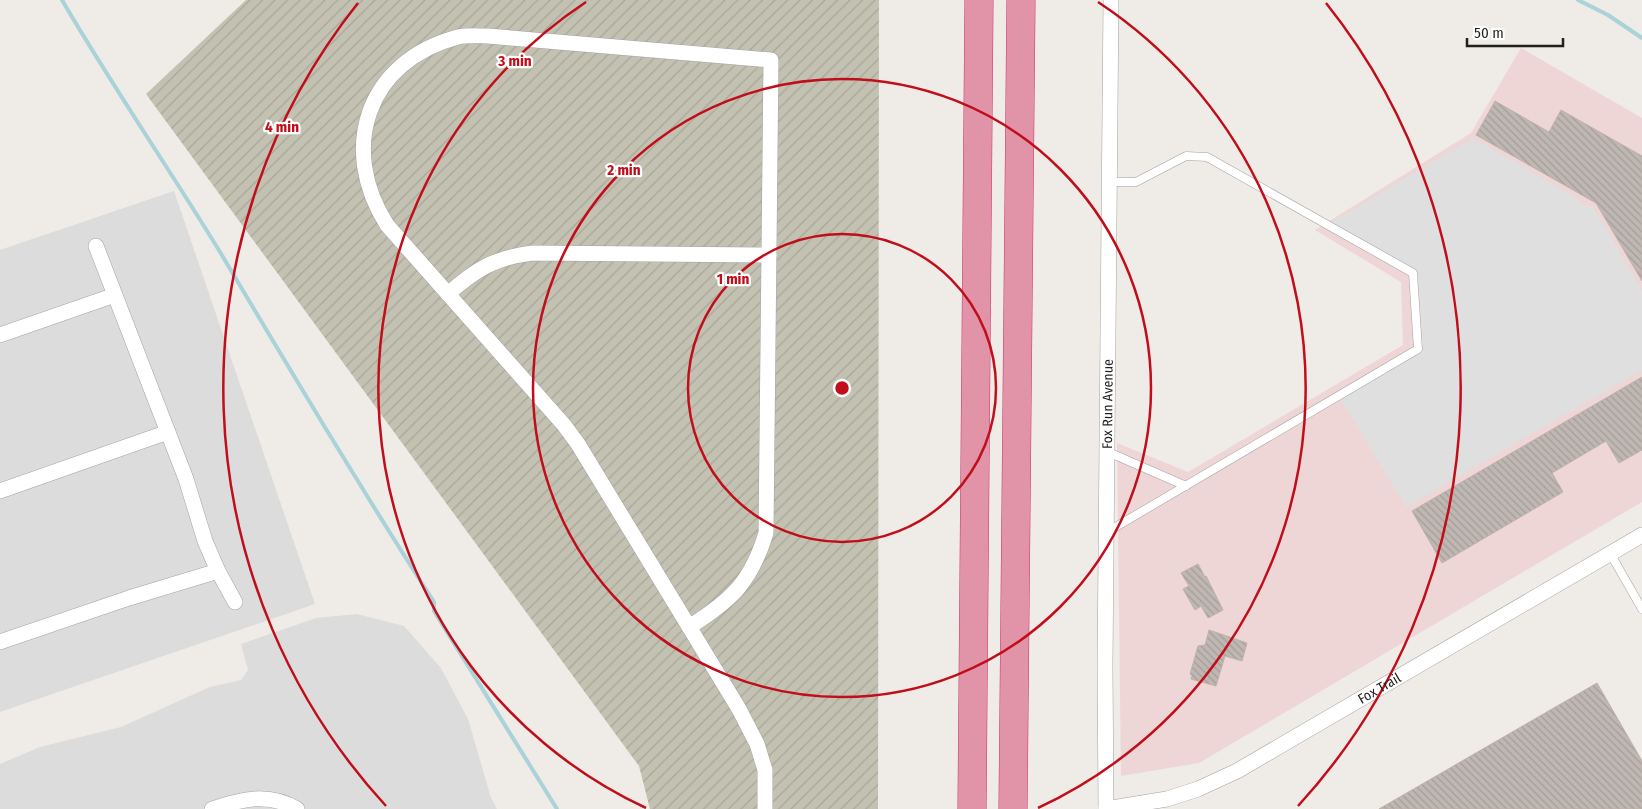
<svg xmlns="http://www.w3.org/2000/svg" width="1642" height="809" viewBox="0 0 1642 809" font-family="'Fira Sans Condensed',sans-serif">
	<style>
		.residential { fill: #dddcdc }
		.commercial { fill: #eed6d7 }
		.construction { fill: url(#construction-furrows) }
		.parking { fill: #dfdfdf }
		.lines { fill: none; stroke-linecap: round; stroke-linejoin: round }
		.stream { stroke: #a9d2d9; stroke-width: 4 }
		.building { fill: url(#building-back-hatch); stroke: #c0b1a9 }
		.lane-casing { stroke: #a3a3a3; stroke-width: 9 }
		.street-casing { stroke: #a3a3a3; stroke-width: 16 }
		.highway-casing { stroke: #cf3173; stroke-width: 29 }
		.lane { stroke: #fff; stroke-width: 8 }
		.street { stroke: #fff; stroke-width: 15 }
		.highway { stroke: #e193a7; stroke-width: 28 }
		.ring { fill: none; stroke: #c00e1b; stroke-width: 2.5 }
		.labels { text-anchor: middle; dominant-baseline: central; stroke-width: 4.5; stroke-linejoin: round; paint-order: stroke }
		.street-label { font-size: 14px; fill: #1f1f1f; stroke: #fff }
		.centre { fill: #c00e1b; stroke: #fff; stroke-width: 2.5 }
		.ring-label { font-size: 15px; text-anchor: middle; font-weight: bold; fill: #c00e1b; stroke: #fff; stroke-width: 4.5; stroke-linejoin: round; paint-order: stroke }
	</style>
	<defs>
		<pattern id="construction-furrows" width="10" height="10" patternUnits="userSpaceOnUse" patternTransform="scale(1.25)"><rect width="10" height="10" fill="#c3c2b2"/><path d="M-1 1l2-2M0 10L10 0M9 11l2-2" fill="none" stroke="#a7a699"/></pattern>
		<pattern id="building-back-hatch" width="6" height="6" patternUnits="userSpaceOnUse" patternTransform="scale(1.25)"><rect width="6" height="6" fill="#bfb7b2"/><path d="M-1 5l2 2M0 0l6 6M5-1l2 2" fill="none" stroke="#a49d99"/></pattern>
	</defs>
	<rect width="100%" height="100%" fill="#efebe6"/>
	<g class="residential">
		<polygon points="174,191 315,604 0,712 0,250"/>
		<polygon points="357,614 404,626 441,668 468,719 491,798 497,809 0,809 0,764 40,747 121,727 210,687 241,680 248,670 241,644 316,618"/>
	</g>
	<polygon class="commercial" points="1521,48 1642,118 1642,502 1199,763 1121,776 1117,443 1188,472 1403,345 1401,282 1315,230 1471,133"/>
	<polygon class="construction" points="246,0 879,0 878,809 650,809 639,766 146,94"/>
	<polygon class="parking" points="1473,138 1577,198 1582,204 1594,208 1642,291 1642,370 1406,507 1340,398 1422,350 1416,271 1332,222"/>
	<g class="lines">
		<g class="stream">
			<path d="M62 0C111 84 166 164 217 247 288 366 359 486 434 602V611L557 809"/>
			<polyline points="1578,0 1608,15 1642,38"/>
		</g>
	</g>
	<g class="building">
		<polygon points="1495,101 1549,132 1561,110 1642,156 1642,281 1596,203 1476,135"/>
		<polygon points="1642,377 1642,450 1619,463 1606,441 1552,473 1563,492 1442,563 1412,511"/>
		<polygon points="1198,564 1205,577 1206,576 1223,610 1208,618 1201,606 1195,610 1183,589 1189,586 1181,573"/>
		<polygon points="1209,630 1247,643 1242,661 1225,656 1216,686 1191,679 1192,675 1190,674 1198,646 1205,645"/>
		<polygon points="1597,683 1642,761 1642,809 1379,809"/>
	</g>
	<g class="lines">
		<g class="lane-casing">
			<g id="lane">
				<polyline points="1108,452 1186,486"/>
				<polyline points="1107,532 1418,349 1413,273 1207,157 1186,156 1136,182 1109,182"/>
				<polyline points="1610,553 1642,609"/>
			</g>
		</g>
		<g class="street-casing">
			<g id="street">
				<polyline points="96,246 186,479 205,541 218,571 235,602"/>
				<path d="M448 294C476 269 494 258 532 253L769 255"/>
				<polyline points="0,335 115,295"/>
				<polyline points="0,491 168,432"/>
				<path d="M689 627C732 600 751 582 766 533L771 60 488 36C478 36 467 35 458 37 367 61 338 148 387 225L564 425 578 444 739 709 757 744 765 770V809"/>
				<polyline points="0,642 129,598 218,571"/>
				<path d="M212 809C242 799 268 792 297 809"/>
				<path id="s1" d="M1106 809 1105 665 1111 0"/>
				<path id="s2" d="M1106 809 1167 799 1198 789 1237 771 1642 535"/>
			</g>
		</g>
		<g class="highway-casing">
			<g id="highway">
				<polyline points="972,809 979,0"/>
				<polyline points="1013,809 1021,0"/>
			</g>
		</g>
		<use href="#lane" class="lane"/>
		<use href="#street" class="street"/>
		<use href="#highway" class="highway"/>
	</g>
	<g class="ring">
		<circle cx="842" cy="388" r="154"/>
		<circle cx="842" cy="388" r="309"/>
		<path d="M646 808A463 463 0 0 1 586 2M1098 2A463 463 0 0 1 1038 808"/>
		<path d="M386 806A618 618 0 0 1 358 3M1326 3A618 618 0 0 1 1298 806"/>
	</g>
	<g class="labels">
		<g class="street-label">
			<text stroke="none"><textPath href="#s1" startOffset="405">Fox Run Avenue</textPath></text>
			<text stroke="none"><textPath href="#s2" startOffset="302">Fox Trail</textPath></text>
		</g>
	</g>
	<circle cx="842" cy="388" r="8" class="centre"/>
	<g class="ring-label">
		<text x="515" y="66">3 min</text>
		<text x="282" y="132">4 min</text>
		<text x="624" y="175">2 min</text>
		<text x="733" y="284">1 min</text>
	</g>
	<path d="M1467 38v8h96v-8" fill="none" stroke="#1f1f1f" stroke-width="2.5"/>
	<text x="1474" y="38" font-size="15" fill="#1f1f1f" stroke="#ffffff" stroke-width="4" paint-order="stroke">50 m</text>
</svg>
